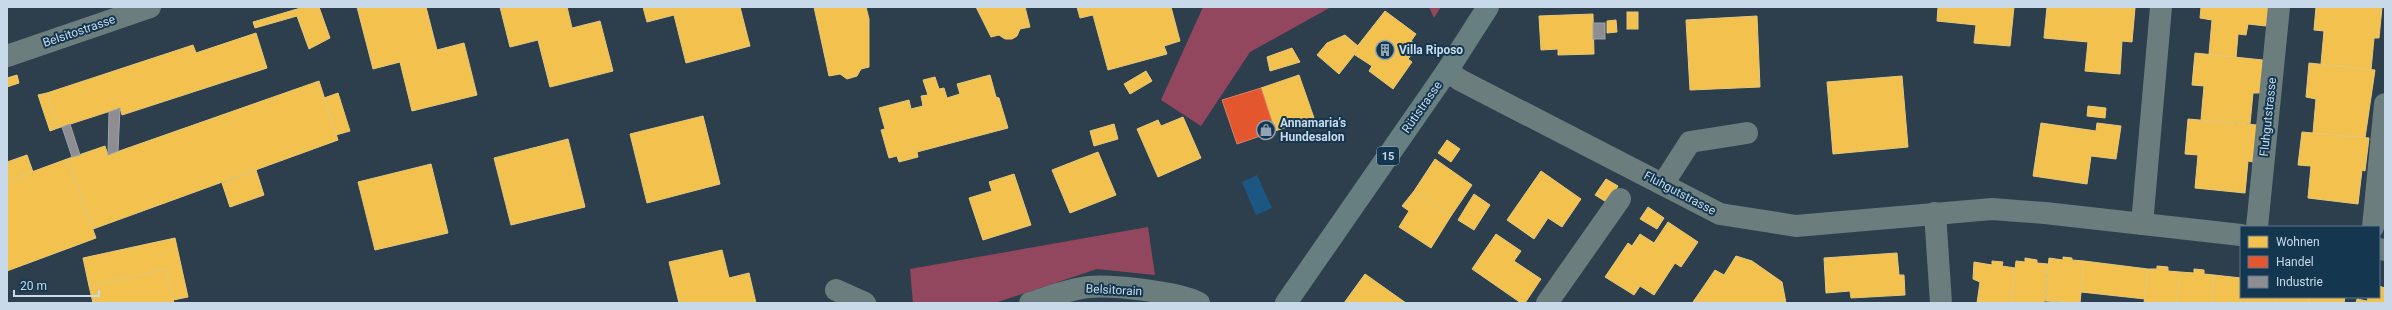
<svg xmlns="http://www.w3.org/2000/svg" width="2392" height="310" viewBox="0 0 2392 310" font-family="Roboto,sans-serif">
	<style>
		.forest { fill: #93475e }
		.water { fill: #1c5783 }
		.homes { fill: #f2c14e; stroke: #e5c87d }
		.shops { fill: #e4572e; stroke: #dc7e66 }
		.industry { fill: #8d8d92; stroke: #9fa4ac }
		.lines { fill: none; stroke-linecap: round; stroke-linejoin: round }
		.minor { stroke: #6c7d7d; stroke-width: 22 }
		.major { stroke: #677f81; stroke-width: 22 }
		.labels { text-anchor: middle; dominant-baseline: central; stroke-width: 4; stroke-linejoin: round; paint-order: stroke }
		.shield { fill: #15364f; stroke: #92a9bc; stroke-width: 1 }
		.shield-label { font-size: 11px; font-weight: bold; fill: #c8daea }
		.street-label { font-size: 12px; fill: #c8daea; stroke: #15364f }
		.poi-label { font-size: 12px; font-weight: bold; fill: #c8daea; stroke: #15364f; text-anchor: start }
	</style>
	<rect width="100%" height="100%" fill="#2d3f4d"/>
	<g class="forest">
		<polygon points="1203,7 1331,7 1250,52 1201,126 1161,100"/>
		<polygon points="1429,7 1441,7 1434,18"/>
		<polygon points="1148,227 1155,275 1097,269 995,303 913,303 910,269"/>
	</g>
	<polygon class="water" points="1257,175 1272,208 1256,215 1242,182"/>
	<g class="homes">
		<polygon points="304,7 319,7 330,38 309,49 297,16 255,28 253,22"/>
		<polygon points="357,7 426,7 437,50 464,43 477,95 412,111 400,62 373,69"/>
		<polygon points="500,7 567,7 572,28 600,21 613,71 550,87 538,40 510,47"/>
		<polygon points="643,7 740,7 750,46 686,63 674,15 647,22"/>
		<polygon points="814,7 866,7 869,19 869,67 861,69 857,76 847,79 840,74 829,76"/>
		<polygon points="976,7 1025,7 1030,27 1020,29 1017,36 1012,39 1005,39 999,35 991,37"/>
		<polygon points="1077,7 1171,7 1180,41 1164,46 1167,54 1108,70 1093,15 1080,18"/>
		<polygon points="1938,7 2014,7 2010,46 1974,43 1976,25 1937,21"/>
		<polygon points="2047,7 2135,8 2132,42 2122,41 2120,74 2085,71 2088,42 2044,38"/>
		<polygon points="2201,7 2268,7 2266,26 2248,24 2246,35 2238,34 2236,58 2209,54 2212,20 2200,18"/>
		<polygon points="2316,7 2382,7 2379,38 2374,38 2371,70 2321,64 2324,31 2314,30"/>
		<polygon points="1385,11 1416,34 1411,41 1418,46 1408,59 1412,62 1393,89 1369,71 1372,66 1352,53"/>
		<rect x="1627" y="12" width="11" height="17"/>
		<polygon points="1593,14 1594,54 1558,55 1558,49 1541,50 1539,16"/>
		<polygon points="1757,16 1760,87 1690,90 1686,20"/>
		<polygon points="1616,20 1617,32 1607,33 1607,21"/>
		<polygon points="256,33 267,68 122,115 120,108 58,128 47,93 193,45 196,53"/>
		<polygon points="1345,35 1358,46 1352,53 1354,55 1339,74 1317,55 1327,43"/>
		<polygon points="1292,48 1300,62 1270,71 1267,57"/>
		<polygon points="2195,53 2263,60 2260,93 2253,93 2250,124 2201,120 2204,86 2192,85"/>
		<polygon points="2309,63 2375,70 2365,138 2313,133 2316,99 2306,97"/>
		<polygon points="1146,71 1152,81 1130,94 1124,84"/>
		<polygon points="17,75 19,83 7,87 7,78"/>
		<polygon points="990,75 996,97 999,98 1008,128 917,152 918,157 899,162 897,156 889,158 881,130 885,129 879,108 909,100 911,109 923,106 921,96 928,95 923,80 935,77 939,89 944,88 947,98 960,94 957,84"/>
		<polygon points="1299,75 1314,118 1275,131 1261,88"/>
		<polygon points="1902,76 1908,147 1833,154 1827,82"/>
		<polygon points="319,81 338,140 93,229 67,159 105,146 108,155"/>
		<polygon points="47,93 58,128 50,131 38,95"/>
		<polygon points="338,93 350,131 336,135 324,98"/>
		<polygon points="2088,106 2106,108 2105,118 2087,116"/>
		<polygon points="703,116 720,184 647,203 630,134"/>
		<polygon points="1183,117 1201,158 1158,177 1137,129 1158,120 1161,126"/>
		<polygon points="2188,119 2257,125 2253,162 2248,161 2245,193 2195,188 2198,155 2185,154"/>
		<polygon points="2041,123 2096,131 2097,123 2121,126 2116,159 2091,156 2087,184 2033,176"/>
		<polygon points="1114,124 1118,139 1094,146 1090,131"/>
		<polygon points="2302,132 2369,138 2365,171 2362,170 2358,204 2308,198 2311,166 2298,165"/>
		<polygon points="568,139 585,207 511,225 494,158"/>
		<polygon points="1447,140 1460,149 1451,162 1438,153"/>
		<polygon points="1098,152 1116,195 1070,213 1052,170"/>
		<polygon points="27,155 33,172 7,181 7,162"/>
		<polygon points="67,159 96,238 7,271 7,181"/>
		<polygon points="1435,159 1472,185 1451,216 1414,191"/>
		<polygon points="431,164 448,233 375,250 358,182"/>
		<polygon points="256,170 264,195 230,207 222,183"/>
		<polygon points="1541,171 1581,199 1562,227 1548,218 1534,239 1507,220"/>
		<polygon points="1014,174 1031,225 983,240 969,198 992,191 989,182"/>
		<polygon points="1606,179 1618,186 1608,203 1595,195"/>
		<polygon points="1414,191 1451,216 1431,248 1399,227 1409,211 1402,206"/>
		<polygon points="1474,194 1490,205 1474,230 1458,220"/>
		<polygon points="1648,207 1664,218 1657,229 1640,219"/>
		<polygon points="1668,222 1698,242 1681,267 1675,263 1654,295 1640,286 1634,295 1605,277 1628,243 1632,246 1640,234 1654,243"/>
		<polygon points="1496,234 1521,251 1514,261 1541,279 1525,303 1521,303 1472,269"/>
		<polygon points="175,238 188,297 173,300 166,269 89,286 83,258"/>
		<polygon points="722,250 729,278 749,273 756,303 679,303 669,262"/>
		<polygon points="1897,253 1899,275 1904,275 1905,295 1851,298 1850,291 1826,293 1824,258"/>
		<polygon points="1736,256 1752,261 1782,282 1786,303 1693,302 1715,270 1724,275"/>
		<polygon points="2063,257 2072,258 2072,260 2084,261 2080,303 2045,301 2049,258 2063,260"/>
		<polygon points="2025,258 2037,260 2037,263 2048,264 2044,303 2011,303 2016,261 2025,262"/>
		<polygon points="1992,261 2003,262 2002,266 2015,268 2011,303 1977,303 1980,282 1973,279 1974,262 1992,265"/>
		<polygon points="2084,261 2148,269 2145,299 2081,292"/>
		<polygon points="2157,266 2168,267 2168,271 2180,272 2177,303 2144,303 2148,269 2157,269"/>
		<polygon points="166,269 174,303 93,303 89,286"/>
		<polygon points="2194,269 2204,270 2204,274 2214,275 2211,303 2177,303 2180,272 2194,273"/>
		<polygon points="1365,274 1406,303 1344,303"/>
		<polygon points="2214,275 2241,278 2241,297 2277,297 2276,303 2211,303"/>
		<polygon points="2379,286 2385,288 2385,303 2367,303 2368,297 2379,297"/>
		<polygon points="2277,297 2309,297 2309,303 2276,303"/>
		<polygon points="2309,297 2345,297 2344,303 2309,303"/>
		<polygon points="2357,299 2367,301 2367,303 2356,303"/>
	</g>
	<polygon class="shops" points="1261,88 1275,131 1237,144 1222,100"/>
	<g class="industry">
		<rect x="1593" y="23" width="12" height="16"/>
		<polygon points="120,108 118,151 108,155 109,112"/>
		<polygon points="70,124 80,155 72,157 62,127"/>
	</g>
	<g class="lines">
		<g class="minor">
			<polyline points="7,56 150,7"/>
			<polyline points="1447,71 1460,80 1720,214 1796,226 1992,209 2045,213 2241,235"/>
			<polyline points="1663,184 1690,142 1747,133"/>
			<polyline points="1935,213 1941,303"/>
			<polyline points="2142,224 2161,7"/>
			<polyline points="2257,227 2279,7"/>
			<polyline points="2373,227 2385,104"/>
			<polyline points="2379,249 2385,250"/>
			<polyline points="836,290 865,303"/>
			<path d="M1030 303C1049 297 1069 289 1089 287 1112 285 1180 292 1199 303"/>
			<polyline points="1547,303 1620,199"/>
		</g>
		<polyline class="major" points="1286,303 1447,71 1488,7"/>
	</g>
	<defs>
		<g id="building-ring" transform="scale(1)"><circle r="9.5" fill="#15364f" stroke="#92a4b3" stroke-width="1.5"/><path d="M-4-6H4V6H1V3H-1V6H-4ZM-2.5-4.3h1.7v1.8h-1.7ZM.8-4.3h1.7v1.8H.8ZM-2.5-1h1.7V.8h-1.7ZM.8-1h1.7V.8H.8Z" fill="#92a4b3"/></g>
		<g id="shop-ring" transform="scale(1)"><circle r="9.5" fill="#15364f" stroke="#92a4b3" stroke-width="1.5"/><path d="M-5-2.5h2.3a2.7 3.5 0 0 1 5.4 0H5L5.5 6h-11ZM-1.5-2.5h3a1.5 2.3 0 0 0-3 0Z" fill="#92a4b3"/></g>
	</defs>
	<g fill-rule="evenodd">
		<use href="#building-ring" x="1385" y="50"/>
		<use href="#shop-ring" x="1266" y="130"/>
	</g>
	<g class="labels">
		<rect class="shield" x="1377" y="147" width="22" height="18" rx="3"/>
		<g class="shield-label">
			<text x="1388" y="156">15</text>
		</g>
		<g class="street-label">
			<text transform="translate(79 31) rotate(-19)">Belsitostrasse</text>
			<text transform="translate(1422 107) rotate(-55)">Rütistrasse</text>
			<text transform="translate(2268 117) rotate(-84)">Fluhgutstrasse</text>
			<text transform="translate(1680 193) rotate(28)">Fluhgutstrasse</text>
			<text transform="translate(1114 290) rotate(3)">Belsitorain</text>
		</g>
		<g class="poi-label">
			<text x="1399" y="50">Villa Riposo</text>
			<text x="1280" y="123">Annamaria’s<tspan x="1280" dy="14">Hundesalon</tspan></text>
		</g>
	</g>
	<rect width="2392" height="310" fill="none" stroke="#c8daea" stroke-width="16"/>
	<rect x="2240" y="226" width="140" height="72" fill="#15364f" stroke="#5d788d"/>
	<rect x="2248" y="236" width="20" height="12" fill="#f2c14e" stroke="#5d788d"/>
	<text x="2276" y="246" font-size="12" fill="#c8daea">Wohnen</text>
	<rect x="2248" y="256" width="20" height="12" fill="#e4572e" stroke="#5d788d"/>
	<text x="2276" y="266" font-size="12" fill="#c8daea">Handel</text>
	<rect x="2248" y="276" width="20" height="12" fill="#8d8d92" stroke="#5d788d"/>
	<text x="2276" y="286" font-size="12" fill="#c8daea">Industrie</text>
	<path d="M14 290v6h85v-6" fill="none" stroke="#c8daea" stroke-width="2"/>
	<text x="20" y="290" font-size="12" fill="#c8daea" stroke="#15364f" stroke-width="3" paint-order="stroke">20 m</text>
</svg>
